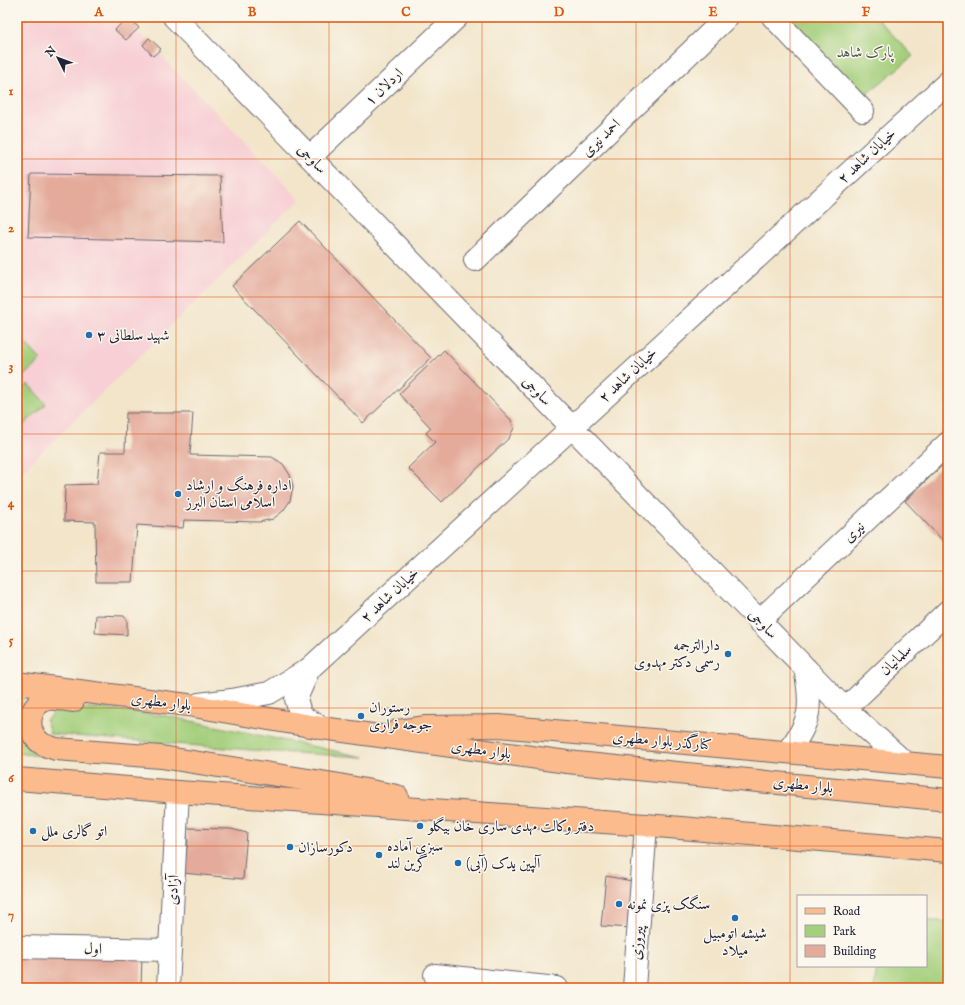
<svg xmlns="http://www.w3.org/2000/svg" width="965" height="1005" viewBox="0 0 965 1005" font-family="'IM FELL English',Amiri,serif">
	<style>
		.built { fill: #f7cfd4 }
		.green { fill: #a4cf7b; stroke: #63785b }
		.building { fill: #e4ab9b }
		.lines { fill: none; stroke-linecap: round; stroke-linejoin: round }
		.minor-casing { stroke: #6b666d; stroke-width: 24 }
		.tertiary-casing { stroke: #6b666d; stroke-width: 24 }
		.primary-casing { stroke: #6b666d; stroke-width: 24 }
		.minor { stroke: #fff; stroke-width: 22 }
		.tertiary { stroke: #fff; stroke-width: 22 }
		.primary { stroke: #fbbb8d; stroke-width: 22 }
		.grid { fill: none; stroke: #de560e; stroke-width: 1; stroke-opacity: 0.55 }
		.poi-dot { fill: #1f6fb2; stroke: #fbf7ec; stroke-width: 1.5 }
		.labels { text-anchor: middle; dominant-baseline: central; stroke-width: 3; stroke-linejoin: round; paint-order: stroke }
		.park-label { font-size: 15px; fill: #49564e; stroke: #fbf7ec }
		.street-label { font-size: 15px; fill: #22223b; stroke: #fbf7ec }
		.poi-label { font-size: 15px; fill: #22223b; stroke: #fbf7ec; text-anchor: start }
		.neatline { fill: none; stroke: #de560e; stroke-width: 1.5 }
		.grid-label { font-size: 13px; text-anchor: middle; font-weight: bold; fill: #de560e }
	</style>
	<rect width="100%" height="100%" fill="#fbf7ec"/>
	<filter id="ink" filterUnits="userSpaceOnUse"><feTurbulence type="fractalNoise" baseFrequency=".025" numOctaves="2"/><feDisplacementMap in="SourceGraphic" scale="8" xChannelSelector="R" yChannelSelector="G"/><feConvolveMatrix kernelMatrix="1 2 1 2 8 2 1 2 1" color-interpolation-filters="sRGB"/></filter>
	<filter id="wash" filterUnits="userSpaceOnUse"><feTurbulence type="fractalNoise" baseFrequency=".012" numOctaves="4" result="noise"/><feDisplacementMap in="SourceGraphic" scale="16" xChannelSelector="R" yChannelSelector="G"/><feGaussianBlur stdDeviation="0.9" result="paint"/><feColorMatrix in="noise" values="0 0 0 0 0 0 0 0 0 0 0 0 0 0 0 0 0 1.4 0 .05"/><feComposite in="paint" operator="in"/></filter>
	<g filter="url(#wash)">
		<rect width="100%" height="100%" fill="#f2e5ca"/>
		<polygon class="built" points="17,17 124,17 300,200 20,473 17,470"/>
		<g class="green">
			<polygon points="786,17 876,17 913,56 863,97"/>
			<polygon points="17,334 41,360 17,382"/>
			<polygon points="28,384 46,404 17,431 17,395"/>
			<polygon points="17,693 24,694 20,713 21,727 49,757 17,753"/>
			<polygon points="102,708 167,716 364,757 276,752 50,734 46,720 58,709"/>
			<polygon points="926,920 948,922 948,988 874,988 877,966 926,966"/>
		</g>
		<g id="blocks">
			<g class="building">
				<polygon points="127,17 129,17 139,28 126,40 115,30"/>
				<polygon points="149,38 161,49 153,56 143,45"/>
				<polygon points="31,174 220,176 223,242 28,237"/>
				<polygon points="300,221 431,358 363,423 232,286"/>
				<polygon points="444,350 511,420 514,428 509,438 442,502 408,468 435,442 426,433 431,428 399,394"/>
				<polygon points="126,413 193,413 190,455 272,457 283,464 290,475 293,487 290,501 283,511 273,519 259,522 184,520 183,528 137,525 133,582 96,582 95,522 64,521 65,485 97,484 100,452 125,452"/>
				<polygon points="948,460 948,546 905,501"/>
				<polygon points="96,615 124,616 127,620 127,635 95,633"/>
				<polygon points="186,828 231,829 247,833 243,879 183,873 188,841"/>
				<polygon points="606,876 637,882 631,928 601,926"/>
				<polygon points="17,954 142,955 141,988 17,988"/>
			</g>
		</g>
	</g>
	<g filter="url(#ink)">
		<use href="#blocks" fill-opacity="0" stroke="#6b666d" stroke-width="1"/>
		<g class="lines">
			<g class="minor-casing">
				<g id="minor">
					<polyline points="773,17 863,111"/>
					<polyline points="310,157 457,17"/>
					<polyline points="475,260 727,17"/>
					<polyline points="759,621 948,443"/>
					<polyline points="309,669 296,699 301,716 322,728"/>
					<polyline points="199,704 232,700 269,693 309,669 948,82"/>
					<polyline points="845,709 948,611"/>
					<polyline points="17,947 170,950"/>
					<polyline points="435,975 557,988"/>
					<polyline points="168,988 178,792"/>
					<polyline points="634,988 646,825"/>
				</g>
			</g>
			<g class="tertiary-casing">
				<g id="tertiary">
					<polyline points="174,17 845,709 904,762"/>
					<path d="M787 752C812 722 812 705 805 668"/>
				</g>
			</g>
			<g class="primary-casing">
				<g id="primary">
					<polyline points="17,683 188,705 322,728 567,762 948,800"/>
					<path d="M73 701C66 700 56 698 48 699 27 704 25 732 41 743 45 746 51 747 56 749L161 757 334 784 397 796"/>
					<polyline points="398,731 426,727 499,726 948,767"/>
					<polyline points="17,779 178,792 646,825 948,851"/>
				</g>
			</g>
			<use href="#minor" class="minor"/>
			<use href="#tertiary" class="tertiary"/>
			<use href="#primary" class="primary"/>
		</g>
	</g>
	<path class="grid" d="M176 17V988M329 17V988M482 17V988M636 17V988M790 17V988M17 159H948M17 297H948M17 434H948M17 571H948M17 708H948M17 846H948"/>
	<g class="poi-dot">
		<circle cx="89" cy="335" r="4"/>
		<circle cx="178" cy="494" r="4"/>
		<circle cx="728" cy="654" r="4"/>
		<circle cx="361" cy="716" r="4"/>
		<circle cx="420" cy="826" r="4"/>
		<circle cx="33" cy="831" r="4"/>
		<circle cx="290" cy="847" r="4"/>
		<circle cx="379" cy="855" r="4"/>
		<circle cx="458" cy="863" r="4"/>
		<circle cx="619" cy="904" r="4"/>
		<circle cx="735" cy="918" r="4"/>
	</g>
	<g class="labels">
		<g class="park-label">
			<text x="865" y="52">پارک شاهد</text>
		</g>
		<g class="street-label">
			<text transform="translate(384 87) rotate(-44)">اردلان ۱</text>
			<text transform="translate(601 138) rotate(-44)">احمد نیری</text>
			<text transform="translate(867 156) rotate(-43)">خیابان شاهد ۲</text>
			<text transform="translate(312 159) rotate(46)">ساوجی</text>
			<text transform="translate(628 375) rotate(-43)">خیابان شاهد ۲</text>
			<text transform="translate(537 391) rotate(46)">ساوجی</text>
			<text transform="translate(854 532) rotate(-43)">نیری</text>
			<text transform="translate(390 595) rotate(-43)">خیابان شاهد ۲</text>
			<text transform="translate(763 624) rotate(46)">ساوجی</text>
			<text transform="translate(896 660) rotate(-44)">سلمانیان</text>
			<text transform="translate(161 702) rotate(7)">بلوار مطهری</text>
			<text transform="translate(662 741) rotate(5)">کنارگذر بلوار مطهری</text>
			<text transform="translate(481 750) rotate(8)">بلوار مطهری</text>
			<text transform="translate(803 785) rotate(6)">بلوار مطهری</text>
			<text transform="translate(173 890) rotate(-87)">آزادی</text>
			<text transform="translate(637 943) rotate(-86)">پیروزی</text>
			<text transform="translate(93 949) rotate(1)">اول</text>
		</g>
		<g class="poi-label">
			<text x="97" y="335">شهید سلطانی ۳</text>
			<text x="186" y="485">اداره فرهنگ و ارشاد<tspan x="186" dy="17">اسلامی استان البرز</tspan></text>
			<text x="720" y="645" text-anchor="end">دارالترجمه<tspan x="720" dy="17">رسمی دکتر مهدوی</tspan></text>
			<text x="369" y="707">رستوران<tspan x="369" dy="17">جوجه فراری</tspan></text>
			<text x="428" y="826">دفتر وکالت مهدی ساری خان بیگلو</text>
			<text x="41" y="831">اتو گالری ملل</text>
			<text x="387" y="846">سبزی آماده<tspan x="387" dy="17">گرین لند</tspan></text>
			<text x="298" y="847">دکورسازان</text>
			<text x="466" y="863">آلپین یدک (آبی)</text>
			<text x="627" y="904">سنگک پزی نمونه</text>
			<text x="735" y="933" text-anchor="middle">شیشه اتومبیل<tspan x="735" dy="17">میلاد</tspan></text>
		</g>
	</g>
	<rect width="965" height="1005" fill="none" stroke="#fbf7ec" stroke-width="44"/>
	<rect x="797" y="895" width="130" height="72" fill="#fbf7ec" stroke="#a4a2a5"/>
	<rect x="805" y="908" width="20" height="6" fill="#fbbb8d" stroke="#a4a2a5"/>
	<text x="833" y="915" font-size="12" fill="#22223b">Road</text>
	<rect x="805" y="925" width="20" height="12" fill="#a4cf7b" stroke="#a4a2a5"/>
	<text x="833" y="935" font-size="12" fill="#22223b">Park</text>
	<rect x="805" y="945" width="20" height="12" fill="#e4ab9b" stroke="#a4a2a5"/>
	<text x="833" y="955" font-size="12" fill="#22223b">Building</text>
	<g transform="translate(58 58) rotate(312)" stroke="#fbf7ec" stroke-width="3" paint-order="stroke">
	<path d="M0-3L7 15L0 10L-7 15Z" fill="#22223b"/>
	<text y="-6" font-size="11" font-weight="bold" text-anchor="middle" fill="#22223b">N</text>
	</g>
	<rect x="22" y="22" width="921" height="961" class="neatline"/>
	<g class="grid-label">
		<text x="99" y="16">A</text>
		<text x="252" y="16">B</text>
		<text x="406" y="16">C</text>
		<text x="559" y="16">D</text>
		<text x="713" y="16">E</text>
		<text x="866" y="16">F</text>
		<text x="11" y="95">1</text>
		<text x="11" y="232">2</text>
		<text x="11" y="370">3</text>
		<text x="11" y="507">4</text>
		<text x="11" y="644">5</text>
		<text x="11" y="782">6</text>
		<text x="11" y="919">7</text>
	</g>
</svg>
